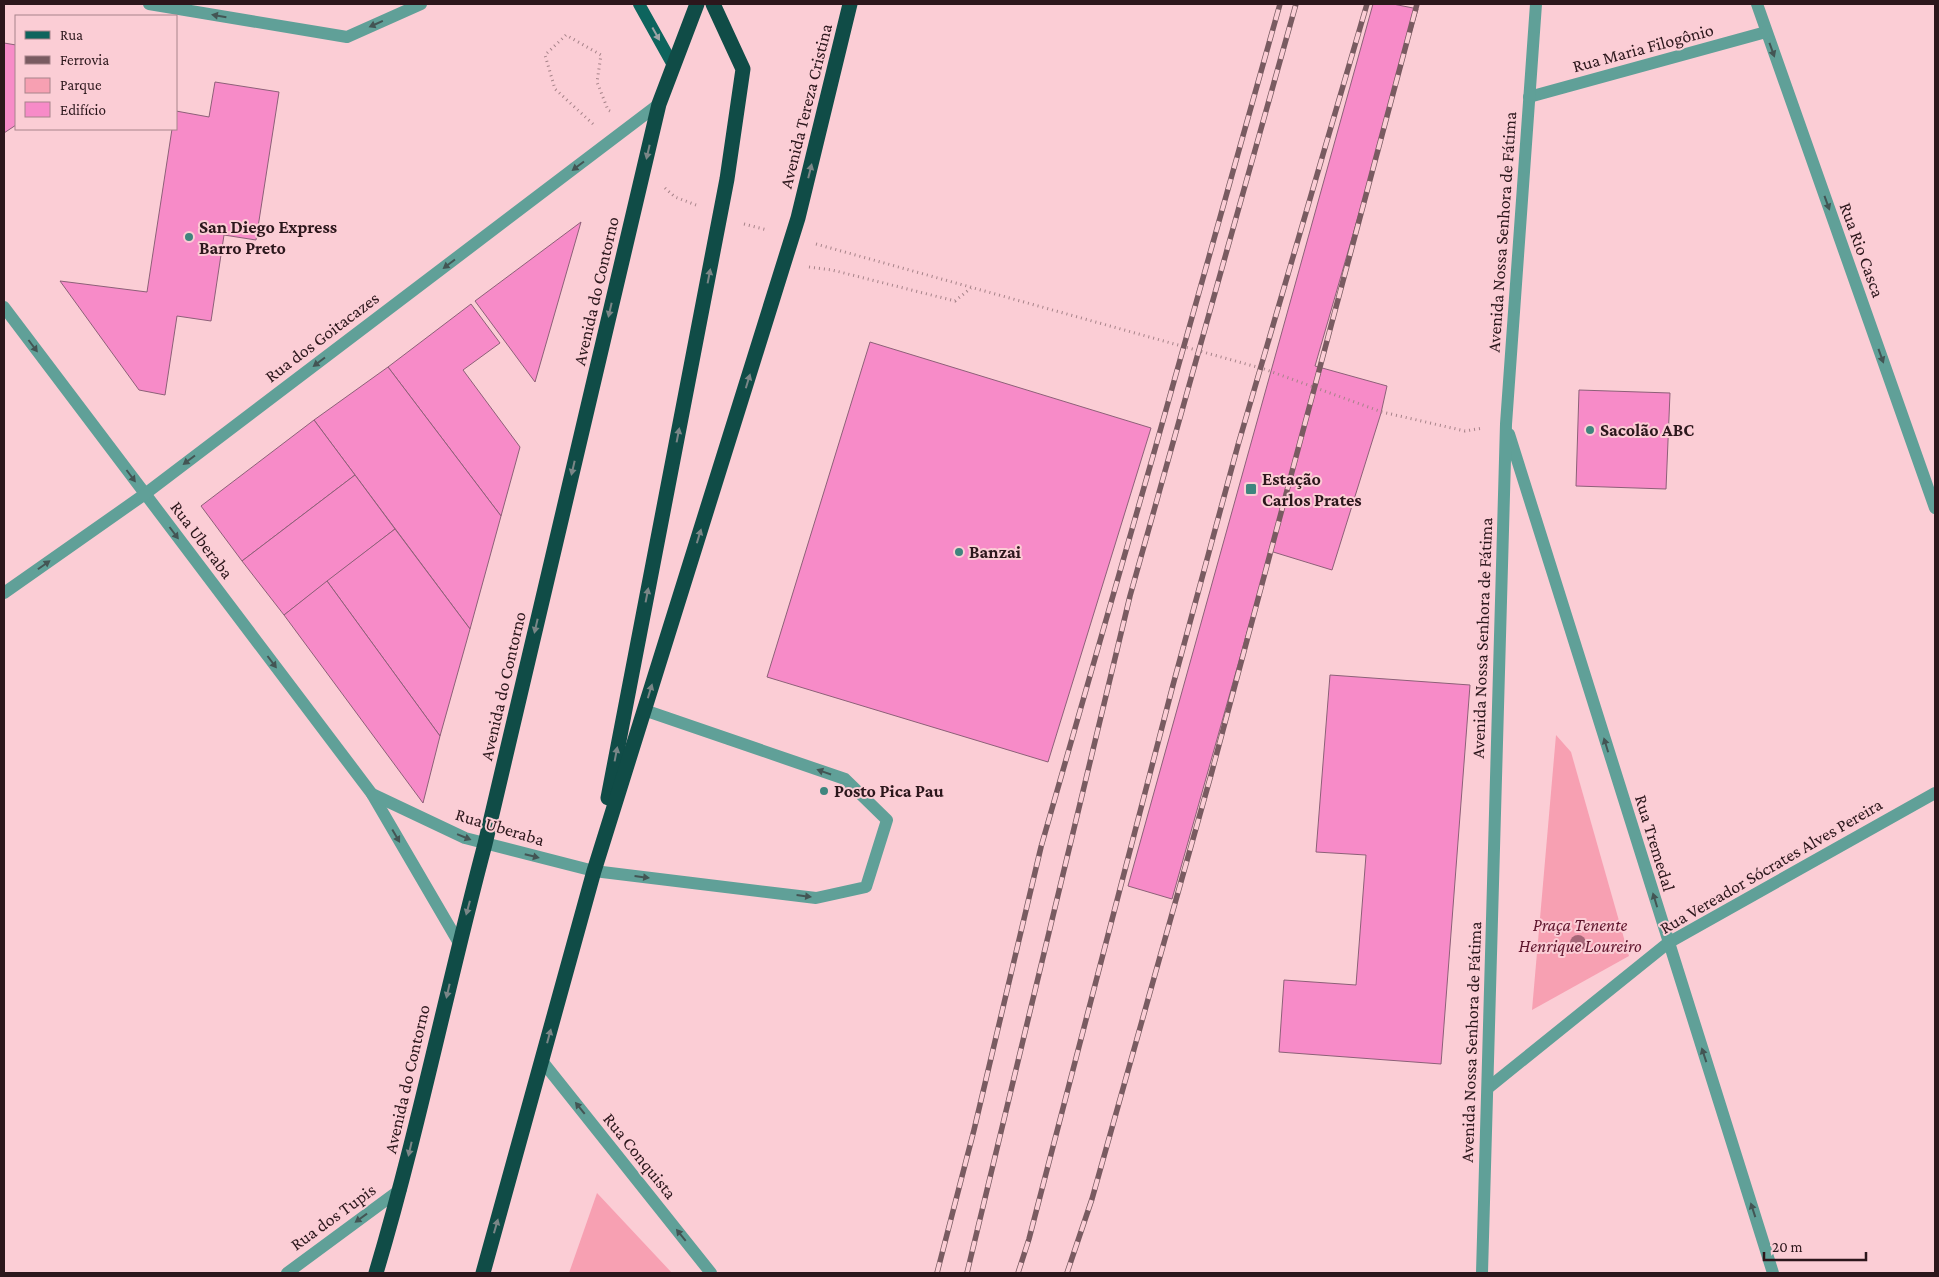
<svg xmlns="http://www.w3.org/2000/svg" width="1939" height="1277" viewBox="0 0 1939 1277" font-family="'Crimson Pro',serif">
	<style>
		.green { fill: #f7a0b2 }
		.building { fill: #f78bc8; stroke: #8d6078 }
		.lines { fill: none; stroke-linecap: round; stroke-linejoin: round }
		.path { stroke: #a68389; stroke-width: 3; stroke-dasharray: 1 4; stroke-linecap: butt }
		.minor { stroke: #60a098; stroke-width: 12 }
		.major { stroke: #0d645d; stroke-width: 12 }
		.highway { stroke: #104c47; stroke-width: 15 }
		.rail-casing { stroke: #795b61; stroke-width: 5.5 }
		.rail { stroke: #fbcdd5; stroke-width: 4; stroke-dasharray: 11; stroke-linecap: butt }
		.tree { fill: #a56778 }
		.oneway { fill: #435554 }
		.oneway2 { fill: #9ca3a5 }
		.oneway3 { fill: #7a8687 }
		.poi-dot { fill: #3f857e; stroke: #fbcdd5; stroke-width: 2 }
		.labels { text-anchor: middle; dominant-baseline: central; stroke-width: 4; stroke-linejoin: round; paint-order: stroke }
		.street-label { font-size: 18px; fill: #2c171c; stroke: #fbcdd5 }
		.poi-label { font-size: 18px; font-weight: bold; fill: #2c171c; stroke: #fbcdd5; text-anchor: start }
		.park-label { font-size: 18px; font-style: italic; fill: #5e142c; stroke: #fbcdd5 }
	</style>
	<rect width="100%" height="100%" fill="#fbcdd5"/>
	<g class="green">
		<polygon points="1556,735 1571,752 1629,956 1532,1010"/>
		<polygon points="597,1193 672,1273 569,1273"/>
	</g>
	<g class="building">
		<polygon points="1373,4 1393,4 1418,9 1315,366 1387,386 1381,413 1332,570 1270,551 1172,899 1128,886"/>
		<polygon points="4,43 16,45 16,125 4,133"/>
		<polygon points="215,82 279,92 256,240 224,235 211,321 177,316 165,395 139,390 60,281 147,292 172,129 176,129 176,111 209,117"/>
		<polygon points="581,222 535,382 475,301"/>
		<polygon points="471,304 500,343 463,370 520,447 501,516 388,367"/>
		<polygon points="870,342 1151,428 1048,762 767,677"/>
		<polygon points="388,367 501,516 470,629 314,420"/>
		<polygon points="1579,390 1670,393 1666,489 1576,486"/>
		<polygon points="314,420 355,475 242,561 201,506"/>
		<polygon points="355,475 395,529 284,615 242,561"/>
		<polygon points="395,529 470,629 440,736 327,581"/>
		<polygon points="327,581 440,736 423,803 284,615"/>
		<polygon points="1330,675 1470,685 1441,1064 1279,1052 1284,980 1356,985 1366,855 1316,852"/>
	</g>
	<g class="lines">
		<g class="path">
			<polyline points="593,124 555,89 545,55 566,35 601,55 597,82 608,110 610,111"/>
			<polyline points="665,188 675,197 696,205"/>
			<polyline points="744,224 767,230"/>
			<polyline points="816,244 1264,369 1382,412 1465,431 1483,428"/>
			<polyline points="809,267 832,270 955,301 971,288"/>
		</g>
		<g class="minor">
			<polyline points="149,4 347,37 421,4"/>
			<polyline points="1757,4 1935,508"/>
			<polyline points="1529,97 1766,32"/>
			<polyline points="4,307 372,794 459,943"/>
			<polyline points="1509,434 1773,1273"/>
			<polyline points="4,593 145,494 659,104"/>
			<polyline points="372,794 465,838 594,871 816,898 866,887 887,820 845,779 644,710"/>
			<polyline points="542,1061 711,1273"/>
			<polyline points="1488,1088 1668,943 1935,793"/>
			<polyline points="287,1273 401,1189"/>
			<polyline points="1482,1273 1506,424 1536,4"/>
		</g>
		<polyline class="major" points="639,4 673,65"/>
		<g class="highway">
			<polyline points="608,798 727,179 743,69 713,4"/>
			<path d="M376 1273C418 1132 447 987 485 844L659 104 697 4"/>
			<polyline points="483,1273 594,871 798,218 850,4"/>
		</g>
		<g class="rail-casing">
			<g id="rail">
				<polyline points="937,1273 974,1130 1041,847 1155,449 1280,4"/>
				<polyline points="967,1273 1130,596 1296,4"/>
				<polyline points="1018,1273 1029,1239 1173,685 1238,445 1367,4"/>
				<polyline points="1067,1273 1092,1199 1211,775 1417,4"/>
			</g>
		</g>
		<use href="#rail" class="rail"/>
	</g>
	<circle class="tree" cx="1578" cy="943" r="8"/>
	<defs><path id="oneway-solid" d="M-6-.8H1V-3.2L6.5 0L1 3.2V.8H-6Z" transform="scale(1.25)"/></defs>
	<g class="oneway">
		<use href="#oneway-solid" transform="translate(219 16) rotate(-170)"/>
		<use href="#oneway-solid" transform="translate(376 24) rotate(156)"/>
		<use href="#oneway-solid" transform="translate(1772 50) rotate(70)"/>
		<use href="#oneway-solid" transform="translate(578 166) rotate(143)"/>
		<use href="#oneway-solid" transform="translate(1827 203) rotate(70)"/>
		<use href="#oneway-solid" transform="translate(449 264) rotate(143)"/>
		<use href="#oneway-solid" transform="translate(33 346) rotate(53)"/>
		<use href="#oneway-solid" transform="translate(1881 356) rotate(70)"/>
		<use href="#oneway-solid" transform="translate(319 362) rotate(143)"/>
		<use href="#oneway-solid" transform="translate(189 460) rotate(143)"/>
		<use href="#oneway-solid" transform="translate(131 476) rotate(53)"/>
		<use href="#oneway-solid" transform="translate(174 533) rotate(53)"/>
		<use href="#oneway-solid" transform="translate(44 565) rotate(-35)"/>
		<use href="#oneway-solid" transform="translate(272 662) rotate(53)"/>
		<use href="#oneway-solid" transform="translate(1606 745) rotate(-107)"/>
		<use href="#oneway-solid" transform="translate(824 772) rotate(-161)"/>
		<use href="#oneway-solid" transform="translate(396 836) rotate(60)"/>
		<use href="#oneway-solid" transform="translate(464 837) rotate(22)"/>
		<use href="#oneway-solid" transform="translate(532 856) rotate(14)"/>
		<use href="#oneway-solid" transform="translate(642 877) rotate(7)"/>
		<use href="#oneway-solid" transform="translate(804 896) rotate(7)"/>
		<use href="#oneway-solid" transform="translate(1655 900) rotate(-107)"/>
		<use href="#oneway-solid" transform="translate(1704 1055) rotate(-108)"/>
		<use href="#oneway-solid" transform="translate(580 1108) rotate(-129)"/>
		<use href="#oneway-solid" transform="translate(1753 1210) rotate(-108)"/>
		<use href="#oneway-solid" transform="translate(361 1218) rotate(144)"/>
		<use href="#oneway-solid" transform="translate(681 1235) rotate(-129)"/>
	</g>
	<use class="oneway2" href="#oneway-solid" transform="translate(656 34) rotate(61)"/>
	<g class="oneway3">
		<use href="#oneway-solid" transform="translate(648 152) rotate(103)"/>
		<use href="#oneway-solid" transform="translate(810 171) rotate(-76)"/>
		<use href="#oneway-solid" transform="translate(709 276) rotate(-79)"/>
		<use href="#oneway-solid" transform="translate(610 310) rotate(103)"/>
		<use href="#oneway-solid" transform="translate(748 381) rotate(-73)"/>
		<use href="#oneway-solid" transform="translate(678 435) rotate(-79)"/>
		<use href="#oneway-solid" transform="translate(573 468) rotate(103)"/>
		<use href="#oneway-solid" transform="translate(699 536) rotate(-73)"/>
		<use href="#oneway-solid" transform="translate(647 595) rotate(-79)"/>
		<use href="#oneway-solid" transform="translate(536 626) rotate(103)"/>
		<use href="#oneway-solid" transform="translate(650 691) rotate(-73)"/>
		<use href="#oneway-solid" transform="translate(616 754) rotate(-79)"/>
		<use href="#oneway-solid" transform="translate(468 908) rotate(105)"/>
		<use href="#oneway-solid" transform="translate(448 991) rotate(103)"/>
		<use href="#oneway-solid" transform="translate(549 1036) rotate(-75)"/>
		<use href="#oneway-solid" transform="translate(410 1149) rotate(103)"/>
		<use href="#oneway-solid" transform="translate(496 1226) rotate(-74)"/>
	</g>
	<g class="poi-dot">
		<circle cx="189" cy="237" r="5"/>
		<circle cx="1590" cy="430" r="5"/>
		<rect x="1245" y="483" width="12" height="12" rx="2.5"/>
		<circle cx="959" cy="552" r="5"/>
		<circle cx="824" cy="791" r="5"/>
	</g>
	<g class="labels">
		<g class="street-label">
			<text transform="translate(1643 48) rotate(-15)">Rua Maria Filogônio</text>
			<text transform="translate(806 106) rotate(-76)">Avenida Tereza Cristina</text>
			<text transform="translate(1502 232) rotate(-86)">Avenida Nossa Senhora de Fátima</text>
			<text transform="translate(1862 250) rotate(70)">Rua Rio Casca</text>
			<text transform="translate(596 291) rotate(-77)">Avenida do Contorno</text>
			<text transform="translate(322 337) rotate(-37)">Rua dos Goitacazes</text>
			<text transform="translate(202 540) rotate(53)">Rua Uberaba</text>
			<text transform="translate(1482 638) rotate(-88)">Avenida Nossa Senhora de Fátima</text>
			<text transform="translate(503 686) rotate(-77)">Avenida do Contorno</text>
			<text transform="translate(500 827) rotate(17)">Rua Uberaba</text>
			<text transform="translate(1655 843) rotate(73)">Rua Tremedal</text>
			<text transform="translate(1771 866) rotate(-30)">Rua Vereador Sócrates Alves Pereira</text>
			<text transform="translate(1471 1042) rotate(-88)">Avenida Nossa Senhora de Fátima</text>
			<text transform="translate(407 1079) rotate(-77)">Avenida do Contorno</text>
			<text transform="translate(640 1156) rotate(51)">Rua Conquista</text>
			<text transform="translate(333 1217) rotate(-36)">Rua dos Tupis</text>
		</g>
		<g class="poi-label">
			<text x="199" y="227">San Diego Express<tspan x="199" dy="21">Barro Preto</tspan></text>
			<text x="1600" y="430">Sacolão ABC</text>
			<text x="1262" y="479">Estação<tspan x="1262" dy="21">Carlos Prates</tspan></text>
			<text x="969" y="552">Banzai</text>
			<text x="834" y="791">Posto Pica Pau</text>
		</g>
		<g class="park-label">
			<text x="1580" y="925">Praça Tenente<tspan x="1580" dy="21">Henrique Loureiro</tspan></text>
		</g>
	</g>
	<rect width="1939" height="1277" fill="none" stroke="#2c171c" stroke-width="10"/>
	<rect x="15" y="15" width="162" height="115" fill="#fbcdd5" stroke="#a8848b"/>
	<rect x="25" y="31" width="25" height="8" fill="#0d645d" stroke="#a8848b"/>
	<text x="60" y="40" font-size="15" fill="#2c171c">Rua</text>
	<rect x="25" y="56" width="25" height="8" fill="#795b61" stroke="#a8848b"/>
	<text x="60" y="65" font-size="15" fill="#2c171c">Ferrovia</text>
	<rect x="25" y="78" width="25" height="15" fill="#f7a0b2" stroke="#a8848b"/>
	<text x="60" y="90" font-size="15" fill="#2c171c">Parque</text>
	<rect x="25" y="102" width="25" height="15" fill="#f78bc8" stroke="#a8848b"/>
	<text x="60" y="115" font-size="15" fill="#2c171c">Edifício</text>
	<path d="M1764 1252v8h102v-8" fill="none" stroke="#2c171c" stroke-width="2.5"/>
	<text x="1772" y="1252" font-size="15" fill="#2c171c" stroke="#fbcdd5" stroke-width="4" paint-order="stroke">20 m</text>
</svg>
